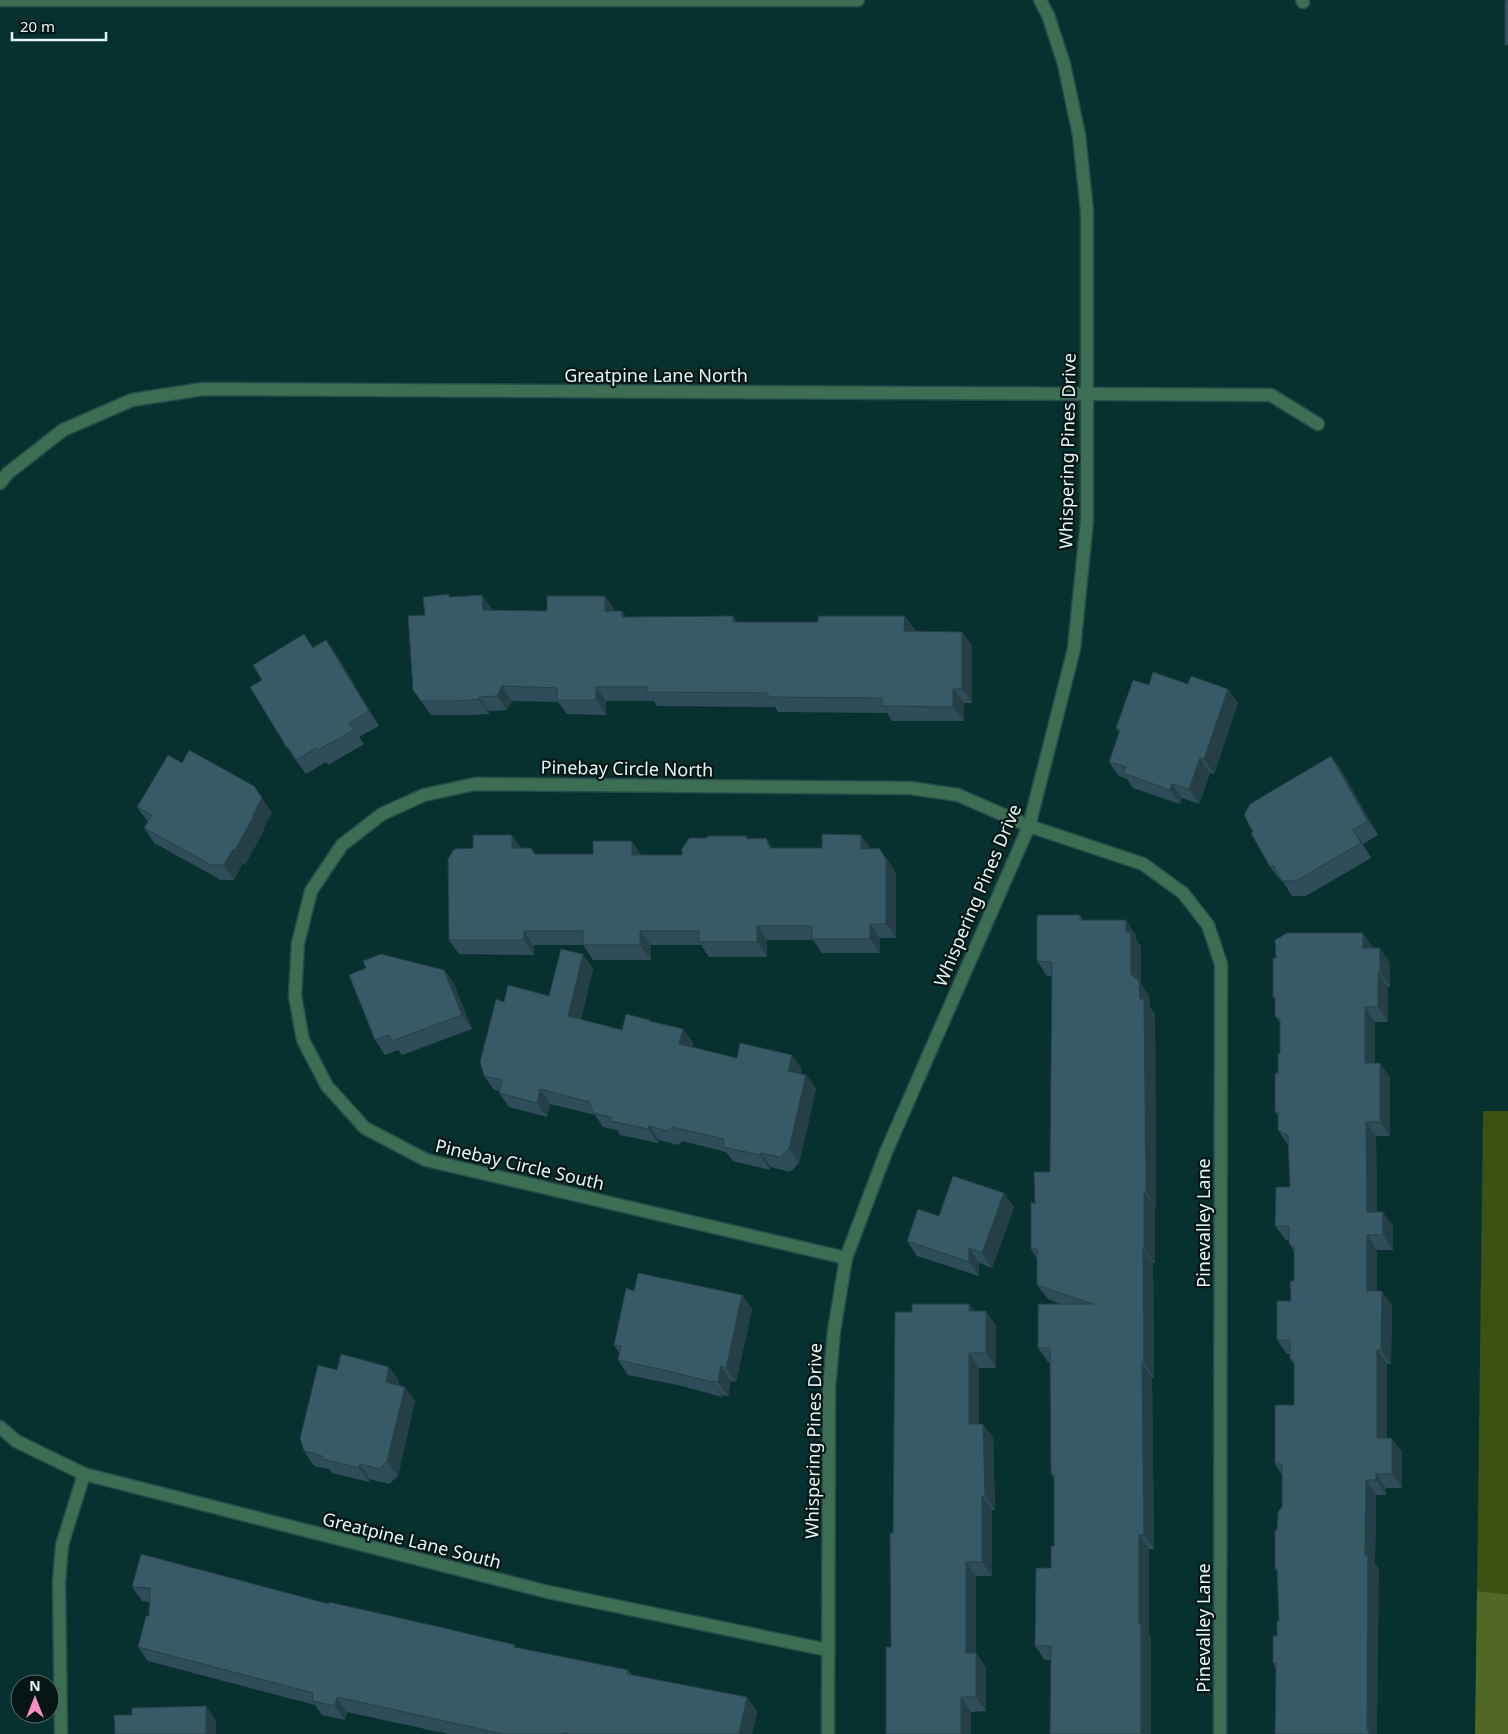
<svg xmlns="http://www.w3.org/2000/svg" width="1508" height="1734" viewBox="0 0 1508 1734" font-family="'Noto Sans',sans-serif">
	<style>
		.green { fill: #3c5112 }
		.forest { fill: #506823 }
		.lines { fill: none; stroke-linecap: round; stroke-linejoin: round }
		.minor-casing { stroke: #264d4b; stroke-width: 15 }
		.minor { stroke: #3b6e52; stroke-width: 12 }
		.wall { fill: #2f4d58 }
		.shaded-wall { fill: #263f47 }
		.building { fill: #375a66; stroke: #263f47 }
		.labels { text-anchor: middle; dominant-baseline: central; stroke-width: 4.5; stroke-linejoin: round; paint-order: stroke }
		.street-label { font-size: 18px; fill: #e3f8f6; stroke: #061615 }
	</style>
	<rect width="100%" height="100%" fill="#07312f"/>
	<polygon class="green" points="1483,1111 1508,1111 1508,1594 1477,1591"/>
	<polygon class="forest" points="1477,1591 1508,1594 1508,1734 1475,1734"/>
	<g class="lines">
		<g class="minor-casing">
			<g id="minor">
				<polyline points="0,0 858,0"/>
				<polyline points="1302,0 1303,2"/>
				<polyline points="0,483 8,473 63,430 132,400 203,389 1271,395 1318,424"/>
				<polyline points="846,1258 426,1160 365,1128 327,1086 303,1040 295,996 298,943 311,891 342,845 382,814 424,795 475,784 910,788 958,795 1029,826 1143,864 1183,893 1208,925 1221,964 1220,1734"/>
				<polyline points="0,1427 16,1441 84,1474 548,1592 828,1650"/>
				<polyline points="61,1734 59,1582 62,1545 84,1474"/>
				<polyline points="828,1734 829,1388 834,1331 846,1258 886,1152 1029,826 1074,649 1087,520 1087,211 1079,135 1064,64 1048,15 1040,0"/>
			</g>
		</g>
		<use href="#minor" class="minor"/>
	</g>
	<g class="wall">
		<polygon points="605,596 615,611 622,611 626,617 733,616 737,622 915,630 915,631 962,632 972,646 972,703 964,703 964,721 892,721 887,713 778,712 775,707 657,706 654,701 606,701 606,715 567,714 558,702 512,701 507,710 489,711 489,714 469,715 431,715 421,701 425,615 450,597 492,609 493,610 547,611"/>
		<polygon points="326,640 336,654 379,726 359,737 364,744 328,765 326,762 306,774 287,748 313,647"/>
		<polygon points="1149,685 1238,703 1214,774 1210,773 1199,804 1182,798 1180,804 1133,788 1127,779 1119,776 1109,762 1119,732 1116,728"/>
		<polygon points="1331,756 1341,770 1378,835 1363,844 1371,858 1306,896 1292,896 1282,880 1281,881 1270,867 1253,832"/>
		<polygon points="182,763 254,786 272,813 263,829 264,830 245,865 243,863 234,880 221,880 154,843 144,828 148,822 137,807"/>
		<polygon points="512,835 521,848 536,854 682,855 749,839 766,838 772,848 870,848 889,862 896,874 896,938 880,938 880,953 822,953 813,940 767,940 767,957 709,957 701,945 651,945 651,960 593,960 583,945 534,945 534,955 459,954 449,940 473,848"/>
		<polygon points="1080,915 1083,920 1136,935 1136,939 1141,947 1141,984 1149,996 1150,1007 1155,1014 1156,1207 1155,1207 1155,1263 1153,1263 1154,1378 1152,1378 1154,1549 1149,1549 1149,1634 1151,1638 1151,1734 1051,1660 1045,1660 1035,1646 1051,1568 1054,1546 1054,1479 1051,1474 1050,1362 1048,1362 1038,1348 1060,1304 1048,1299 1037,1285 1037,1259 1031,1249 1035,1204 1050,1172 1052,976 1047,976 1037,961"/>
		<polygon points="1373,947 1373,948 1390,963 1390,987 1388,987 1388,1022 1375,1022 1375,1063 1390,1077 1390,1136 1376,1136 1377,1212 1393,1226 1393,1250 1377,1250 1377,1291 1392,1305 1391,1364 1387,1364 1387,1438 1402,1452 1402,1488 1386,1488 1386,1495 1376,1495 1375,1565 1379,1569 1276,1668 1273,1663 1279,1621 1277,1572 1275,1569 1277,1530 1282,1507 1282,1475 1275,1464 1294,1405 1294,1365 1290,1359 1290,1354 1287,1354 1277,1340 1291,1301 1294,1280 1294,1251 1289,1244 1289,1240 1286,1240 1275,1226 1290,1187 1288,1145 1278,1130 1278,1116 1275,1112 1280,1053 1280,1023 1275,1016 1275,1001 1273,997 1276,958"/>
		<polygon points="593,969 581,1020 622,1030 650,1020 651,1021 683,1029 693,1043 692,1047 737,1058 802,1069 801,1074 806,1075 816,1089 799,1163 790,1172 771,1167 770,1170 733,1161 726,1152 682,1141 678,1145 659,1140 658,1143 620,1135 617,1130 603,1127 595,1115 550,1104 547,1117 509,1107 499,1093 500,1091 494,1090 484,1076 504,1002 549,996"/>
		<polygon points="444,970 454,984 472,1029 402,1055 398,1050 385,1055 375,1040"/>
		<polygon points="1014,1207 992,1268 979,1263 979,1276 917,1256 907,1241 939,1216"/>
		<polygon points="634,1291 742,1295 752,1309 736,1382 731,1381 728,1396 722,1395 722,1397 682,1386 628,1375 618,1360 619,1353 614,1345"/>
		<polygon points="974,1311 996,1325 996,1368 979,1368 979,1424 983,1424 993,1438 995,1510 992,1510 992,1576 976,1576 976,1653 986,1668 986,1711 971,1712 891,1647 893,1533"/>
		<polygon points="389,1367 399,1381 399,1385 415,1401 398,1476 389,1484 370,1479 369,1482 332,1473 329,1469 314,1466 304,1451 337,1370"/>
		<polygon points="132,1587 329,1604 517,1648 628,1670 632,1675 747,1697 757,1712 752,1734 448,1734 347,1712 345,1720 322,1715 315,1705 148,1661 138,1647 149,1616 149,1602 142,1601"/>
	</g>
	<g class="shaded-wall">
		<polygon points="482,595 492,609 493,624 483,610"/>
		<polygon points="605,596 615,610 615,625 605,611"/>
		<polygon points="622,611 632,625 622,617"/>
		<polygon points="733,616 743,631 733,622"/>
		<polygon points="905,616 915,630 914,645 904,631"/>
		<polygon points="962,632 972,646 972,703 962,689"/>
		<polygon points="326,640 336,654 379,726 369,711"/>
		<polygon points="502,686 512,701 507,710 497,696"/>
		<polygon points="596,687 606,701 606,715 596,700"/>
		<polygon points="953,689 964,703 964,721 953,707"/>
		<polygon points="1228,689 1238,703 1214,774 1204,759"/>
		<polygon points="479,697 489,711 489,714 479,699"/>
		<polygon points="288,747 298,762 297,763 287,748"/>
		<polygon points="1331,756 1341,770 1378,835 1368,821"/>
		<polygon points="1200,758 1210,773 1199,804 1189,789"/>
		<polygon points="1172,784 1182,798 1180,804 1170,790"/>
		<polygon points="254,786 272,813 263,829 264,830 245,865 235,850 253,815"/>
		<polygon points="1353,830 1363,844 1371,858 1361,843"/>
		<polygon points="512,835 522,850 512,848"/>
		<polygon points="861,835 871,849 861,849"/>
		<polygon points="632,841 642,856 632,855"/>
		<polygon points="879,848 889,862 896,874 896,938 886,924"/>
		<polygon points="233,849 243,863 234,880 224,865"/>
		<polygon points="1126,920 1136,935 1136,939 1141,947 1141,984 1149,996 1150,1007 1155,1014 1156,1207 1146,1192 1140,999 1131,974 1126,932"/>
		<polygon points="870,924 880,938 880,953 870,939"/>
		<polygon points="757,926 767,940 767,957 757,942"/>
		<polygon points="524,931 534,945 534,955 524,940"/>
		<polygon points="640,931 651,945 651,960 640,945"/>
		<polygon points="1363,933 1373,947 1373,963 1363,948"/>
		<polygon points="1380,948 1390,963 1390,987 1380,972"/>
		<polygon points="583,954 593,969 578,1031 568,1016"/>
		<polygon points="444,970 454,984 472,1029 462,1015"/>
		<polygon points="1378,972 1388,987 1388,1022 1378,1007"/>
		<polygon points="1365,1007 1375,1022 1375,1077 1365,1063"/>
		<polygon points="683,1029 693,1043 689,1058 679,1044"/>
		<polygon points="792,1055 802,1069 798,1085 788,1071"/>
		<polygon points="1380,1063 1390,1077 1390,1136 1380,1122"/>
		<polygon points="806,1075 816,1089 799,1163 789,1149"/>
		<polygon points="540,1089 550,1104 547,1117 537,1103"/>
		<polygon points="1366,1122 1376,1136 1377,1226 1367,1212"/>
		<polygon points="649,1126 659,1140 658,1143 648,1129"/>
		<polygon points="761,1153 771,1167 770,1170 760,1155"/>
		<polygon points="1144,1192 1155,1207 1155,1263 1144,1249"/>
		<polygon points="1004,1193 1014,1207 992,1268 982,1253"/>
		<polygon points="1383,1212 1393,1226 1393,1250 1383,1235"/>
		<polygon points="1367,1235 1377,1250 1377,1305 1367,1291"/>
		<polygon points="969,1248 979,1263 979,1276 969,1262"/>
		<polygon points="1143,1249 1153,1263 1154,1378 1144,1363"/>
		<polygon points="1382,1291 1392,1305 1391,1364 1381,1350"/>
		<polygon points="742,1295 752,1309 736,1382 726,1368"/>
		<polygon points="969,1304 979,1318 969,1311"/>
		<polygon points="986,1311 996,1325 996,1368 986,1353"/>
		<polygon points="1377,1350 1387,1364 1387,1452 1377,1438"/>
		<polygon points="969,1353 979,1368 979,1438 969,1424"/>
		<polygon points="1142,1363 1152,1378 1154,1549 1144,1535"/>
		<polygon points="721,1366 731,1381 728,1396 718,1382"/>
		<polygon points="389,1367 399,1381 396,1396 386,1382"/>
		<polygon points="712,1381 722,1395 722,1397 712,1382"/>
		<polygon points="405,1387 415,1401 398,1476 387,1461"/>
		<polygon points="983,1424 993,1438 995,1510 985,1496"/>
		<polygon points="1392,1438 1402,1452 1402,1488 1392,1474"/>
		<polygon points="360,1464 370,1479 369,1482 359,1468"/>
		<polygon points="1376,1474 1386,1488 1386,1495 1376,1480"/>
		<polygon points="1366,1480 1376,1495 1375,1565 1379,1569 1377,1734 1369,1734 1367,1730 1365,1555"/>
		<polygon points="982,1496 992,1510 992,1576 982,1562"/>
		<polygon points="1139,1535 1149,1549 1149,1634 1151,1638 1151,1734 1142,1734 1141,1733 1139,1623"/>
		<polygon points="966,1562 976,1576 976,1668 966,1653"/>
		<polygon points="976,1653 986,1668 986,1711 976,1697"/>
		<polygon points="337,1697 347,1712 345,1720 335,1706"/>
		<polygon points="747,1697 757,1712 752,1734 739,1734"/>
		<polygon points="961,1697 971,1712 971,1734 961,1734"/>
		<polygon points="206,1706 216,1721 216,1734 206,1734"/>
	</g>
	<g class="building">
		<rect x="1505" y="0" width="3" height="45"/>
		<polygon points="449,594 449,597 482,595 483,610 547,611 547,596 605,596 605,611 622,611 622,617 733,616 733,622 818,622 818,616 905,616 904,631 962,632 962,689 953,689 953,707 882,706 882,698 768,697 768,693 647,692 647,687 596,687 596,700 557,700 557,688 502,686 497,696 479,697 479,699 459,701 421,701 413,690 408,616 425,615 423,597"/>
		<polygon points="304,634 313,648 326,640 369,711 349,723 354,730 318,750 316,748 296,760 288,747 287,748 250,687 262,680 253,665"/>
		<polygon points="1153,672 1188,684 1191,676 1228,689 1204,759 1200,758 1189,789 1172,784 1170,790 1123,773 1126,767 1109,762 1120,730 1116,728 1133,680 1149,685"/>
		<polygon points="189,750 254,786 262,798 253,815 254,816 235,850 233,849 224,865 211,865 144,828 152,815 137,807 168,755 182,763"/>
		<polygon points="1331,756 1368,821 1353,830 1361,843 1296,881 1282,881 1273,865 1270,867 1251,833 1253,832 1244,815 1250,804"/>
		<polygon points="822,834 861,835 861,849 879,848 886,859 886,924 870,924 870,939 812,939 812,926 757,926 757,942 699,942 699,931 640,931 640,945 583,945 583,931 524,931 524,940 449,940 448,859 454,849 473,848 473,835 512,835 512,848 531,848 535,854 593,854 593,841 632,841 632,855 682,855 682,849 689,838 707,838 707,836 747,836 747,839 766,838 770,848 822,848"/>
		<polygon points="1037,915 1080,915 1080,920 1126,920 1126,932 1131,932 1131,974 1139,981 1140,999 1144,999 1146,1192 1144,1192 1144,1249 1143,1249 1144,1363 1142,1363 1144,1535 1139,1535 1139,1623 1141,1623 1141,1733 1143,1733 1143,1734 1050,1734 1051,1646 1035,1646 1036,1568 1051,1568 1051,1546 1054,1546 1054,1474 1051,1474 1050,1348 1038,1348 1038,1304 1093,1304 1037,1285 1037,1249 1031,1249 1031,1202 1035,1204 1034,1172 1050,1172 1052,962 1037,961"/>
		<polygon points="1287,933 1363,933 1363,948 1380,948 1380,972 1378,972 1378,1007 1365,1007 1365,1063 1380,1063 1380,1122 1366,1122 1367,1212 1383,1212 1383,1235 1367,1235 1367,1291 1382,1291 1381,1350 1377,1350 1377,1438 1392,1438 1392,1474 1376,1474 1376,1480 1366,1480 1365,1555 1368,1555 1367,1730 1369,1730 1369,1734 1275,1734 1276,1663 1273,1663 1273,1636 1277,1636 1277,1621 1279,1621 1277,1569 1275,1569 1275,1530 1277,1530 1278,1512 1282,1507 1282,1464 1275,1464 1275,1405 1294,1405 1294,1361 1290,1359 1290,1340 1277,1340 1277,1301 1291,1301 1290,1282 1294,1280 1294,1247 1289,1244 1289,1226 1275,1226 1276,1187 1290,1187 1288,1136 1278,1130 1278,1112 1275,1112 1275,1073 1278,1073 1278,1054 1280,1053 1280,1019 1275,1016 1275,997 1273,997 1273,958 1276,958 1275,940"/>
		<polygon points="561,949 583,954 568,1016 622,1030 626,1014 650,1020 649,1021 683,1029 679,1044 737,1058 740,1043 792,1055 788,1071 806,1075 789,1149 780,1157 761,1153 760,1155 723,1147 724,1139 672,1127 668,1131 649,1126 648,1129 610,1121 611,1117 593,1113 589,1102 540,1089 537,1103 499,1093 502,1080 484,1076 480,1062 496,999 504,1002 508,985 549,996"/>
		<polygon points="381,954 444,970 462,1015 392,1041 389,1035 375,1040 349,975 366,968 363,961"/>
		<polygon points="953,1176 1004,1193 982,1253 969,1248 969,1262 907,1241 918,1209 939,1216"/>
		<polygon points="638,1273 742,1295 726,1368 721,1366 718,1382 712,1381 712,1382 672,1372 618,1360 621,1346 614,1345 626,1288 634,1291"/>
		<polygon points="912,1304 969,1304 969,1311 986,1311 986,1353 969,1353 969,1424 983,1424 985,1496 982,1496 982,1562 966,1562 966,1653 976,1653 976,1697 961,1697 961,1734 886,1734 886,1647 891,1647 890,1533 893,1533 895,1312 912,1312"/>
		<polygon points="341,1354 389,1367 386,1382 405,1387 387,1461 379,1469 360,1464 359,1468 322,1459 322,1456 304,1451 300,1438 318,1365 337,1370"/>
		<polygon points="141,1554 329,1604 329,1602 440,1627 515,1645 514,1647 628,1670 627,1674 747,1697 739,1734 568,1734 563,1733 563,1734 503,1734 337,1697 335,1706 312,1701 313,1693 138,1647 146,1616 149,1616 150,1588 132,1587"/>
		<polygon points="206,1706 206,1734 115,1734 114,1715 132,1715 132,1708"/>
	</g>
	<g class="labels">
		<g class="street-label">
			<text x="656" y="375">Greatpine Lane North</text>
			<text transform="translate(1067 451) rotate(-89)">Whispering Pines Drive</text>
			<text transform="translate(627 768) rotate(1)">Pinebay Circle North</text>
			<text transform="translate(977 895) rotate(-67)">Whispering Pines Drive</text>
			<text transform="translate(520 1164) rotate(13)">Pinebay Circle South</text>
			<text transform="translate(1203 1223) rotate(-90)">Pinevalley Lane</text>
			<text transform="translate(813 1441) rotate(-89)">Whispering Pines Drive</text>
			<text transform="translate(412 1540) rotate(14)">Greatpine Lane South</text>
			<text transform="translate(1203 1628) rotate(-90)">Pinevalley Lane</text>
		</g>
	</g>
	<g transform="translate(35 1699)"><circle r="24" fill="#061615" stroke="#5e706f"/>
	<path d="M0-4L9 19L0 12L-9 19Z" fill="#fb8fc6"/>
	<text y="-8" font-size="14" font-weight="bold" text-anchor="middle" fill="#e3f8f6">N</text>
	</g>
	<path d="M12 32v8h94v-8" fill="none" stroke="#e3f8f6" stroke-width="2.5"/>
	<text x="20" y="32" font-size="15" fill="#e3f8f6" stroke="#061615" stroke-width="4" paint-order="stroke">20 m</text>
</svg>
